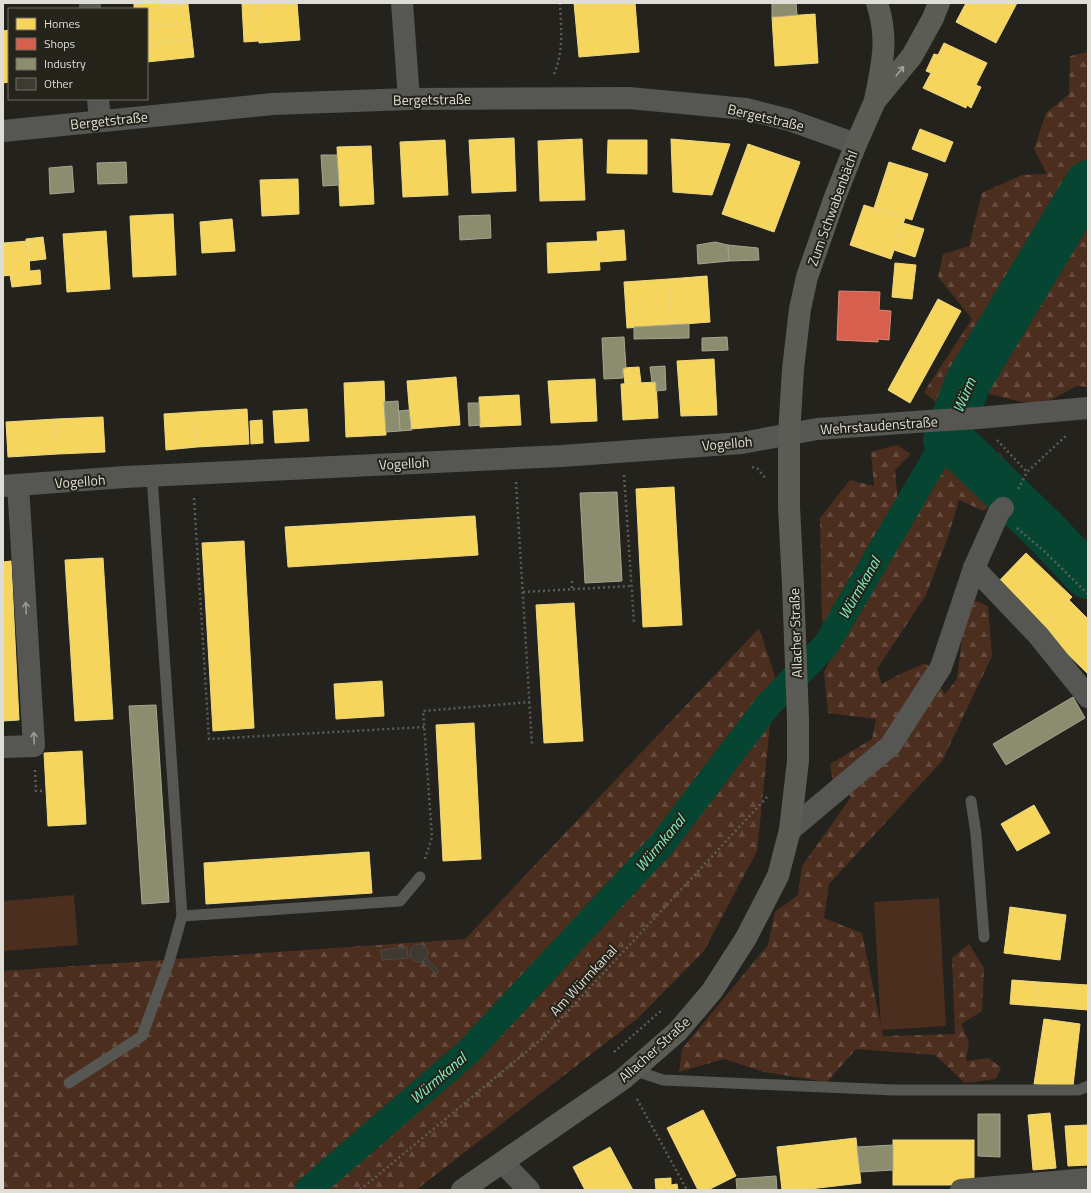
<svg xmlns="http://www.w3.org/2000/svg" width="1091" height="1193" viewBox="0 0 1091 1193" font-family="'Titillium Web',sans-serif">
	<style>
		.green { fill: #4c2e1f }
		.forest { fill: url(#forest-firs) }
		.homes { fill: #f6d55c; stroke: #efd881 }
		.shops { fill: #d6604d; stroke: #d88676 }
		.industry { fill: #8c8c6e; stroke: #a5a58e }
		.lines { fill: none; stroke-linecap: round; stroke-linejoin: round }
		.canal { stroke: #064532; stroke-width: 27 }
		.river { stroke: #064532; stroke-width: 46 }
		.building { fill: #3e3a31; stroke: #4b4a45 }
		.path { stroke: #5d5d58; stroke-width: 2.5; stroke-dasharray: 2 3; stroke-linecap: butt }
		.lane { stroke: #565653; stroke-width: 11 }
		.street { stroke: #565653; stroke-width: 22 }
		.secondary { stroke: #5a5c55; stroke-width: 22 }
		.oneway { stroke: #a3a49c }
		.oneway2 { stroke: #9a9a95 }
		.labels { text-anchor: middle; dominant-baseline: central; stroke-width: 4; stroke-linejoin: round; paint-order: stroke }
		.street-label { font-size: 14px; fill: #deded7; stroke: #25241b }
		.water-label { font-size: 15px; font-style: italic; fill: #81f1c5; stroke: #25241b }
	</style>
	<defs>
		<pattern id="forest-firs" width="22" height="20" patternUnits="userSpaceOnUse"><rect width="22" height="20" fill="#4c2e1f"/><path d="M5 1l3.5 6h-7zM16 11l3.5 6h-7z" fill="#654c3f"/></pattern>
	</defs>
	<rect width="100%" height="100%" fill="#23221d"/>
	<g class="green">
		<polygon points="74,895 78,945 3,951 3,901"/>
		<polygon points="939,898 946,1026 881,1030 874,902"/>
	</g>
	<g class="forest">
		<polygon points="1088,52 1088,387 1077,386 1039,406 977,391 941,407 924,392 972,319 938,277 943,254 969,246 982,193 1022,175 1047,174 1034,149 1046,113 1069,94 1070,56"/>
		<polygon points="897,445 911,454 895,470 898,504 919,477 952,465 974,474 1000,452 1014,477 1001,496 984,511 959,500 948,537 926,595 877,669 882,684 904,672 926,663 945,694 957,679 966,609 976,601 988,606 992,656 942,761 829,884 824,918 862,933 883,1036 955,1034 952,958 969,944 984,968 982,1011 961,1024 969,1042 966,1061 989,1058 1001,1068 996,1079 965,1083 935,1055 856,1049 827,1082 764,1072 724,1059 679,1072 682,1049 768,945 775,912 798,895 802,866 851,797 833,782 830,764 872,739 876,719 828,713 824,672 846,631 822,621 820,518 850,480 874,486 871,452"/>
		<polygon points="759,628 775,676 757,851 704,951 638,1018 416,1190 3,1190 3,971 465,939"/>
	</g>
	<g class="homes">
		<polygon points="134,3 188,3 188,5 147,9 134,9"/>
		<polygon points="256,3 259,41 244,42 242,4"/>
		<polygon points="256,3 297,3 300,40 259,43"/>
		<polygon points="574,3 635,3 639,52 579,57"/>
		<polygon points="966,3 1017,3 996,43 956,22"/>
		<polygon points="188,5 190,22 147,27 147,9"/>
		<polygon points="815,14 818,63 775,66 772,17"/>
		<polygon points="190,22 192,39 147,44 147,27"/>
		<polygon points="9,30 9,82 3,83 3,31"/>
		<polygon points="192,39 194,57 147,62 147,44"/>
		<polygon points="944,43 987,63 976,85 981,87 971,108 967,105 966,108 923,88 931,73 926,71 934,54 938,55"/>
		<polygon points="920,129 953,142 945,162 912,149"/>
		<polygon points="514,138 516,191 472,193 469,140"/>
		<polygon points="582,139 585,200 540,201 538,141"/>
		<polygon points="671,139 730,144 712,195 673,192"/>
		<polygon points="445,140 448,195 403,197 400,142"/>
		<polygon points="608,140 647,140 647,174 607,173"/>
		<polygon points="748,144 800,162 774,232 722,214"/>
		<polygon points="371,146 374,204 340,206 337,147"/>
		<polygon points="889,162 928,174 912,220 874,208"/>
		<polygon points="298,179 299,214 262,216 260,180"/>
		<polygon points="864,205 905,218 891,259 850,245"/>
		<polygon points="173,214 176,275 133,277 130,216"/>
		<polygon points="232,219 235,251 202,253 200,222"/>
		<polygon points="903,223 924,229 915,257 894,250"/>
		<polygon points="624,230 626,260 599,262 597,232"/>
		<polygon points="106,231 110,289 67,292 63,234"/>
		<polygon points="43,237 46,259 29,261 28,241 26,241 26,239"/>
		<polygon points="28,241 30,273 3,276 3,243"/>
		<polygon points="598,241 600,270 548,273 547,243"/>
		<polygon points="895,263 916,265 912,299 892,297"/>
		<polygon points="40,270 41,284 12,287 10,275 30,273 30,271"/>
		<polygon points="707,276 710,322 672,325 669,279"/>
		<polygon points="669,279 672,325 627,328 624,282"/>
		<polygon points="938,299 961,311 910,403 888,390"/>
		<polygon points="714,359 717,415 681,416 677,361"/>
		<polygon points="639,367 641,383 625,384 623,368"/>
		<polygon points="456,377 460,425 411,429 407,381"/>
		<polygon points="595,379 597,421 551,423 548,381"/>
		<polygon points="384,381 386,435 346,437 344,383"/>
		<polygon points="656,382 658,418 623,420 621,384"/>
		<polygon points="519,395 521,425 480,427 479,397"/>
		<polygon points="247,409 249,444 197,447 195,412"/>
		<polygon points="307,409 309,441 275,443 273,411"/>
		<polygon points="195,412 197,447 166,450 164,414"/>
		<polygon points="103,417 105,452 58,454 56,419"/>
		<polygon points="56,419 58,454 8,457 6,422"/>
		<polygon points="262,420 263,443 251,444 250,421"/>
		<polygon points="674,487 682,625 643,627 636,489"/>
		<polygon points="475,516 478,555 288,567 285,527"/>
		<polygon points="244,541 254,728 213,731 202,543"/>
		<polygon points="1026,553 1072,597 1043,626 998,582"/>
		<polygon points="103,558 113,719 75,721 65,560"/>
		<polygon points="11,561 19,720 3,721 3,562"/>
		<polygon points="1069,600 1088,619 1088,674 1041,628"/>
		<polygon points="574,603 583,741 544,743 536,605"/>
		<polygon points="382,681 384,716 336,719 334,684"/>
		<polygon points="474,723 481,859 443,861 436,725"/>
		<polygon points="82,751 86,824 48,826 44,753"/>
		<polygon points="1034,805 1050,833 1017,851 1001,824"/>
		<polygon points="369,852 372,893 206,904 204,863"/>
		<polygon points="1010,907 1066,915 1060,960 1004,953"/>
		<polygon points="1012,980 1039,982 1037,1006 1010,1004"/>
		<polygon points="1039,982 1088,985 1088,1010 1037,1006"/>
		<polygon points="1044,1019 1080,1024 1073,1086 1034,1084"/>
		<polygon points="703,1110 736,1176 708,1190 698,1190 667,1128"/>
		<polygon points="1050,1113 1056,1168 1033,1170 1028,1115"/>
		<polygon points="1088,1125 1088,1165 1068,1166 1065,1126"/>
		<polygon points="856,1138 861,1183 801,1190 782,1190 777,1147"/>
		<rect x="893" y="1140" width="81" height="45"/>
		<polygon points="610,1147 633,1190 585,1190 573,1167"/>
		<polygon points="671,1178 671,1185 677,1184 678,1190 656,1190 655,1179"/>
	</g>
	<polygon class="shops" points="839,291 880,292 879,310 891,311 889,340 878,339 878,342 837,340"/>
	<g class="industry">
		<polygon points="772,3 796,3 797,15 772,17"/>
		<polygon points="321,155 337,155 339,185 323,186"/>
		<polygon points="126,162 127,183 98,184 97,163"/>
		<polygon points="72,166 74,192 50,194 49,168"/>
		<polygon points="490,215 491,238 460,240 459,216"/>
		<polygon points="715,242 728,245 729,261 698,264 697,245"/>
		<polygon points="728,245 758,248 759,260 729,261"/>
		<polygon points="689,324 689,338 634,339 634,327"/>
		<polygon points="624,337 626,368 623,368 623,378 604,379 602,338"/>
		<polygon points="727,337 728,350 702,351 702,338"/>
		<polygon points="665,366 666,390 656,391 656,382 652,382 650,367"/>
		<polygon points="398,401 400,431 386,432 384,402"/>
		<polygon points="468,403 479,403 480,425 469,426"/>
		<polygon points="409,410 411,429 412,430 400,431 399,411"/>
		<polygon points="617,492 622,581 585,583 580,493"/>
		<polygon points="1073,697 1085,718 1006,765 993,744"/>
		<polygon points="156,705 169,902 142,904 129,706"/>
		<polygon points="978,1114 1000,1114 1000,1157 978,1156"/>
		<polygon points="893,1145 893,1170 860,1172 857,1147"/>
		<polygon points="776,1176 777,1190 737,1190 736,1179"/>
	</g>
	<g class="lines">
		<polyline class="canal" points="308,1190 468,1052 662,844 768,705 826,645 946,440"/>
		<polyline class="river" points="1088,183 968,382 946,440 964,452 1044,530 1088,576"/>
	</g>
	<g class="building">
		<circle cx="419" cy="953" r="9"/>
		<polygon points="407,947 408,958 382,960 381,950"/>
		<polygon points="426,958 439,971 436,974 423,961"/>
	</g>
	<g class="lines">
		<g class="path">
			<path d="M554 74C564 52 561 26 560 3"/>
			<polyline points="997,440 1027,472"/>
			<polyline points="752,467 758,469 765,478"/>
			<polyline points="624,475 634,622"/>
			<polyline points="516,482 532,745"/>
			<polyline points="1018,489 1027,472 1068,434"/>
			<polyline points="194,498 209,739 424,727"/>
			<polyline points="1017,528 1044,551 1088,594"/>
			<polyline points="572,581 572,589"/>
			<polyline points="523,592 631,586"/>
			<polyline points="35,770 36,791 42,791"/>
			<polyline points="425,859 432,837 423,711 530,702"/>
			<polyline points="614,1052 663,1009"/>
			<polyline points="637,1099 687,1190"/>
			<polyline points="360,1190 544,1037 769,795"/>
		</g>
		<g class="lane">
			<polyline points="152,476 182,916 400,901 420,877"/>
			<polyline points="971,801 976,834 984,937"/>
			<polyline points="633,1070 663,1080 893,1090 1079,1090 1088,1086"/>
			<polyline points="69,1083 142,1036 169,962 182,916"/>
		</g>
		<g class="street">
			<polyline points="90,3 90,9"/>
			<polyline points="402,3 409,99"/>
			<polyline points="98,99 100,120"/>
			<polyline points="3,131 273,104 409,99 629,98 746,109 789,120 856,144"/>
			<polyline points="3,486 125,477 562,456 742,443 817,429 929,421 978,418 1088,408"/>
			<polyline points="974,568 1038,635 1088,697"/>
			<polyline points="3,747 34,746 18,485"/>
			<polyline points="790,830 890,746 941,667 974,568 999,512 1003,508"/>
			<polyline points="503,1163 529,1190"/>
			<polyline points="961,1190 1088,1179"/>
		</g>
		<g class="secondary">
			<path d="M875 100C882 65 889 39 877 3"/>
			<polyline points="462,1190 623,1079 678,1031 712,991 746,938 778,876 790,830 798,761 798,719 793,585 789,507 789,435 793,369 800,309 807,277 835,197 856,144 875,101 912,56 933,18 939,3"/>
		</g>
	</g>
	<defs><path id="oneway-shaft" d="M-6 0H5M1.5-3L5.5 0L1.5 3" fill="none" stroke-width="1.6" stroke-linecap="round" stroke-linejoin="round"/></defs>
	<use class="oneway" href="#oneway-shaft" transform="translate(900 71) rotate(-51)"/>
	<g class="oneway2">
		<use href="#oneway-shaft" transform="translate(26 608) rotate(-93)"/>
		<use href="#oneway-shaft" transform="translate(34 738) rotate(-93)"/>
	</g>
	<g class="labels">
		<g class="street-label">
			<text transform="translate(432 99) rotate(-1)">Bergetstraße</text>
			<text transform="translate(766 117) rotate(13)">Bergetstraße</text>
			<text transform="translate(109 120) rotate(-6)">Bergetstraße</text>
			<text transform="translate(832 208) rotate(-70)">Zum Schwabenbächl</text>
			<text transform="translate(879 425) rotate(-4)">Wehrstaudenstraße</text>
			<text transform="translate(727 443) rotate(-5)">Vogelloh</text>
			<text transform="translate(404 463) rotate(-3)">Vogelloh</text>
			<text transform="translate(80 481) rotate(-4)">Vogelloh</text>
			<text transform="translate(795 633) rotate(-92)">Allacher Straße</text>
			<text transform="translate(583 980) rotate(-47)">Am Würmkanal</text>
			<text transform="translate(654 1049) rotate(-42)">Allacher Straße</text>
		</g>
		<g class="water-label">
			<text transform="translate(964 395) rotate(-67)">Würm</text>
			<text transform="translate(859 588) rotate(-60)">Würmkanal</text>
			<text transform="translate(660 843) rotate(-50)">Würmkanal</text>
			<text transform="translate(438 1078) rotate(-41)">Würmkanal</text>
		</g>
	</g>
	<rect width="1091" height="1193" fill="none" stroke="#deded7" stroke-width="8"/>
	<rect x="8" y="8" width="140" height="92" fill="#25241b" stroke="#6f6e66"/>
	<rect x="16" y="18" width="20" height="12" fill="#f6d55c" stroke="#6f6e66"/>
	<text x="44" y="28" font-size="12" fill="#deded7">Homes</text>
	<rect x="16" y="38" width="20" height="12" fill="#d6604d" stroke="#6f6e66"/>
	<text x="44" y="48" font-size="12" fill="#deded7">Shops</text>
	<rect x="16" y="58" width="20" height="12" fill="#8c8c6e" stroke="#6f6e66"/>
	<text x="44" y="68" font-size="12" fill="#deded7">Industry</text>
	<rect x="16" y="78" width="20" height="12" fill="#3e3a31" stroke="#6f6e66"/>
	<text x="44" y="88" font-size="12" fill="#deded7">Other</text>
</svg>
